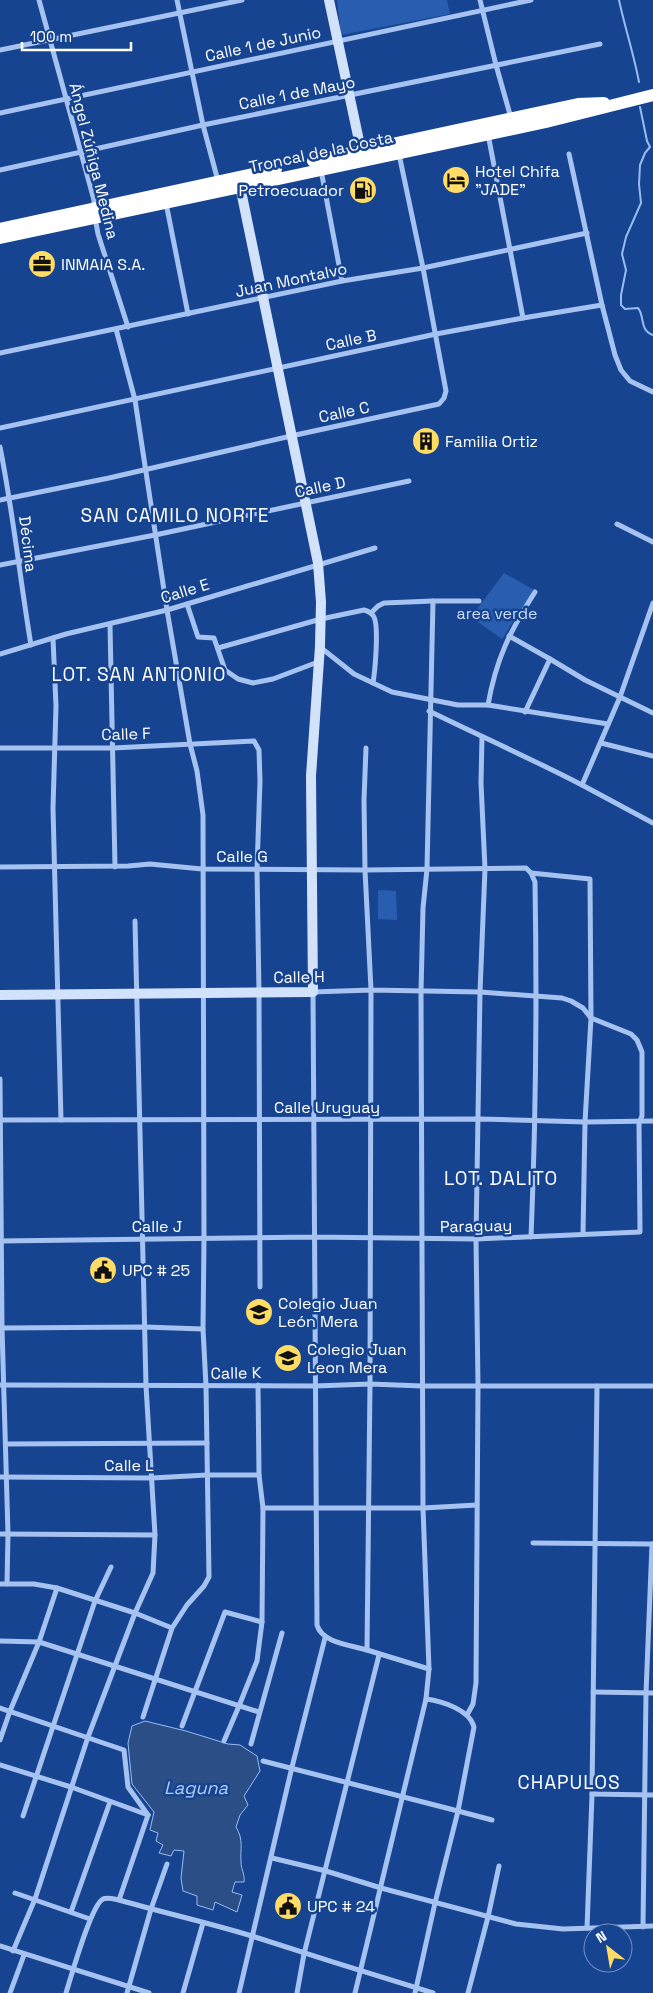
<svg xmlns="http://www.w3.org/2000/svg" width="653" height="1993" viewBox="0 0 653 1993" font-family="'Space Grotesk',sans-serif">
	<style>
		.green { fill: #295db0 }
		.water { fill: #2c4e87; stroke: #97bcf3 }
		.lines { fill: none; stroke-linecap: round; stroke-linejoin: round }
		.stream { stroke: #97bcf3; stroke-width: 2 }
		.street { stroke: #a5c2f0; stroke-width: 5 }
		.secondary { stroke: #d3e2fb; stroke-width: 10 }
		.highway { stroke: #fff; stroke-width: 12 }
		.labels { text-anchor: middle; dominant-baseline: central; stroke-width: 5; stroke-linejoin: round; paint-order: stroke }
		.street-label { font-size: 16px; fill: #fff; stroke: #174491 }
		.poi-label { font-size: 16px; fill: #fff; stroke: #174491; text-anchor: start }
		.park-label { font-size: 16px; fill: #ccdefb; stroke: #174491 }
		.water-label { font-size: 18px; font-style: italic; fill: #b1cdf7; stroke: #174491 }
		.quarter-label { font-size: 19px; letter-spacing: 1px; fill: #fff; stroke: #174491 }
	</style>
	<rect width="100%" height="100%" fill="#174491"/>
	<g class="green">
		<polygon points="337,0 447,0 450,14 341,35"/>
		<polygon points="504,573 534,590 502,639 471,617"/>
		<polygon points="378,890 396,891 397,920 378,919"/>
	</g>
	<path class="water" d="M145 1721 186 1731 228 1744 240 1745 257 1756 260 1771 244 1796 248 1805 240 1815 236 1827C244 1840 240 1849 241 1862 241 1870 245 1873 244 1882H235L232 1892 242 1895 237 1912 215 1902 213 1910 197 1905V1896L183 1891 181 1878 184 1851 174 1850 171 1856 159 1853 163 1845 156 1841 158 1833 150 1830 154 1812 132 1784 128 1743 132 1726Z"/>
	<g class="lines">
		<g class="stream">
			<path d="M619 0C625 28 634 55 639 82"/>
			<path d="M640 107 647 141 650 147 645 153 640 165 639 184 641 203 626 237 622 254 626 270 621 295V305L625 309 638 308C645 316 639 330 653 335"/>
		</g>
		<g class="street">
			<polyline points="39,0 94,200 94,209"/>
			<polyline points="177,0 203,125 218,181"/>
			<polyline points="480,0 496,65 511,118"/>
			<polyline points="0,50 242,0"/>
			<polyline points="0,113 531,0"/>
			<polyline points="569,154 602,305 615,355 621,370 630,381 653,392"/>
			<polyline points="0,170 203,125 600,44"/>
			<polyline points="321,170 342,281"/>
			<polyline points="166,203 188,314"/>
			<polyline points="95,217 98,234 128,327"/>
			<polyline points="523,318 602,305"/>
			<polyline points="0,353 342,281 423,268 587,233"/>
			<polyline points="0,428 436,334 523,318 488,134"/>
			<path d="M0 447C13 512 20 579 31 645"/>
			<polyline points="0,500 109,478 291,436 439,404 444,398 446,391 423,268 399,154"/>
			<polyline points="617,524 653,542"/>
			<polyline points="0,565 155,535 409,481"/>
			<polyline points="653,603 620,697 582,785 653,823"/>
			<polyline points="187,604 198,637 214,638 225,670 238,679 253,683 273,679 318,662"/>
			<polyline points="371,613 378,606 384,603 433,601 479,601"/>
			<polyline points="110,625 115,867"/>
			<polyline points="509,636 550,659"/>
			<polyline points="53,638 56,706 53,808 61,1120"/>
			<polyline points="320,647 354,674 392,692 458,705 488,705 608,724"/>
			<path d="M218 648 321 619 364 610C368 611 372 613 374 617 379 627 375 671 373 683"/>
			<polyline points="0,654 66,634 167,610 375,548"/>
			<path d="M488 705C496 659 510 631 535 592"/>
			<path d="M429 711C480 736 532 759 582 785"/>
			<polyline points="525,712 550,659 585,680 653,713"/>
			<polyline points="601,743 653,756"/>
			<polyline points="0,748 113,748 254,741 259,750 260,781 257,869 259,993 260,1287"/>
			<path d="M0 867 128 866 150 864 202 869 365 870 526 868 531 873 535 882C537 1000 536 1118 531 1237"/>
			<polyline points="531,873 590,879 591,1018 585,1122 583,1234"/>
			<polyline points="0,1079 2,1328 8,1534 7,1584"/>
			<polyline points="0,1120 480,1119 585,1122 653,1121"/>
			<path d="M0 1241 313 1237 476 1239 640 1232 639 1123 642 1116V1052L637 1040 631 1034 591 1018 583 1008 571 1001 562 998 480 992 371 990 313 992C313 1203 314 1414 317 1625 322 1643 351 1645 367 1650L370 1384 371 990 365 870 364 800 366 748"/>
			<polyline points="2,1328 145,1327 203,1329"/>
			<polyline points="0,1385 315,1386 370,1384 422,1386 653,1386"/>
			<polyline points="6,1444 207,1443"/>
			<polyline points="0,1477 152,1478 207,1475 259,1475"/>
			<polyline points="263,1508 423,1508 477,1505"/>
			<polyline points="0,1534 155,1535"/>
			<polyline points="533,1543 653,1544"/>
			<polyline points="0,1584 34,1584 57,1588 135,1613 172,1628 187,1605 204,1586 209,1577 206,1386 203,1329 204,1239 203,815 197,771 190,744 167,610 135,400 116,329"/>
			<polyline points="0,1641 39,1642 259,1712"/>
			<polyline points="367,1650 429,1669"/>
			<polyline points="593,1692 653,1693"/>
			<path d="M426 1699C442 1701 470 1710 474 1727L458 1811 492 1820"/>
			<polyline points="0,1708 124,1750 128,1787 148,1815"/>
			<polyline points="467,1715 473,1704 476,1683 478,1385 476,1239 480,992 485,869 481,783 482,737"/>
			<polyline points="143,1717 172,1628"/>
			<polyline points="182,1726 225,1612 262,1622"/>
			<polyline points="0,1740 10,1711 39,1642 57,1588"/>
			<polyline points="224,1741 239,1706 257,1661 262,1622 263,1508 259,1475 258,1385"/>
			<polyline points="251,1744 282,1633"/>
			<polyline points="263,1761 458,1811 435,1903 415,1993"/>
			<polyline points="0,1765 71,1787 148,1815"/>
			<polyline points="592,1794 653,1795"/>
			<polyline points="23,1816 95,1601 111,1567"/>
			<polyline points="272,1858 326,1871 381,1888 516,1924 563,1929 653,1926"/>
			<polyline points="15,1893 90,1919"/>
			<polyline points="119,1900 148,1815"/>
			<polyline points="71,1912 110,1802"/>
			<polyline points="643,1927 646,1693 652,1544"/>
			<polyline points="587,1928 592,1795 597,1386"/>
			<polyline points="0,1946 149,1993"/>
			<polyline points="13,1951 35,1899 88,1737 135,1613 153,1573 155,1535 146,1386 135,921"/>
			<polyline points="10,1993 24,1955"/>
			<path d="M66 1993C71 1977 91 1905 103 1899 107 1897 114 1899 119 1900 164 1913 210 1923 255 1937 314 1956 374 1975 433 1993"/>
			<polyline points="127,1993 151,1909 167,1864"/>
			<polyline points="183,1993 203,1923"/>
			<polyline points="239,1993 292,1767 325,1638"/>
			<polyline points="297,1993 304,1954 379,1655"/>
			<polyline points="355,1993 426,1699 429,1669 423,1508 421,992 423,908 427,869 433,601"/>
			<polyline points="468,1993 488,1917 499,1866"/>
		</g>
		<g class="secondary">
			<polyline points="329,0 361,150"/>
			<polyline points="0,995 313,992 311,776 320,646 321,602 318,563 240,186"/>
		</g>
		<g class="highway">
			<polyline points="313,161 578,104 604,103"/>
			<polyline points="0,229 276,169"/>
			<polyline points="0,238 546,122 653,95"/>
		</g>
	</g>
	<defs>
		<g id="hotel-disc" transform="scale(1.4375)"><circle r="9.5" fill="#ffdc64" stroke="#174491"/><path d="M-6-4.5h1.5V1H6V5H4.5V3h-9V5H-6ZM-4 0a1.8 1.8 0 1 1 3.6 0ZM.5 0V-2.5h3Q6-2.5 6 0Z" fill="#111"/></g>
		<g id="fuel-disc" transform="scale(1.4375)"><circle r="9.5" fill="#ffdc64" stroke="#174491"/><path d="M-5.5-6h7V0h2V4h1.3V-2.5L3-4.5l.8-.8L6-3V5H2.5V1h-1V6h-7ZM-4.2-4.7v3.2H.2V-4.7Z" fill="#111"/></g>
		<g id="office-disc" transform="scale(1.4375)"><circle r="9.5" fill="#ffdc64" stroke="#174491"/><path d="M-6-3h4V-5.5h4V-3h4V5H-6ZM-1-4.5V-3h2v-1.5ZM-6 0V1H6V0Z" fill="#111"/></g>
		<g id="building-disc" transform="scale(1.4375)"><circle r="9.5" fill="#ffdc64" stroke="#174491"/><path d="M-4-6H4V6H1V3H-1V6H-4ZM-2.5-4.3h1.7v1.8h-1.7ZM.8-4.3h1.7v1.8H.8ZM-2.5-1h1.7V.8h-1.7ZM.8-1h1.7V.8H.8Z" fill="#111"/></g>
		<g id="civic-disc" transform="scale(1.4375)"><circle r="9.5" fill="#ffdc64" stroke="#174491"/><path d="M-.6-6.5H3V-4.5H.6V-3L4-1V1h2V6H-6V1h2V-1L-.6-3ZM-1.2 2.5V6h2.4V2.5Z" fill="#111"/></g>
		<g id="university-disc" transform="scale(1.4375)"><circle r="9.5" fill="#ffdc64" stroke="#174491"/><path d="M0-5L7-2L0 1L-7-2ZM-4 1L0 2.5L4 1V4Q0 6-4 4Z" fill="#111"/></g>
		<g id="school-disc" transform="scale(1.4375)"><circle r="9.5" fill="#ffdc64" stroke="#174491"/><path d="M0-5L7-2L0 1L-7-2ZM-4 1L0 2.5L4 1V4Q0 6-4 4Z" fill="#111"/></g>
	</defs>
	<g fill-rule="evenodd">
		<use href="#hotel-disc" x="456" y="180"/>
		<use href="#fuel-disc" x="363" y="190"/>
		<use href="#office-disc" x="42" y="264"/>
		<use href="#building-disc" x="426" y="441"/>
		<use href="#civic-disc" x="103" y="1270"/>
		<use href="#university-disc" x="259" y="1312"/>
		<use href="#school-disc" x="288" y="1358"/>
		<use href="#civic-disc" x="288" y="1906"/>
	</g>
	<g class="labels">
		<g class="street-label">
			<text transform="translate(263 44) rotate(-12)">Calle 1 de Junio</text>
			<text transform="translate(297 93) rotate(-11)">Calle 1 de Mayo</text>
			<text transform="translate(321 152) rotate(-12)">Troncal de la Costa</text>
			<text transform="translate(94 161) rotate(76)">Ángel Zúñiga Medina</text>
			<text transform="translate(291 280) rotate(-12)">Juan Montalvo</text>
			<text transform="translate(351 340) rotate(-12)">Calle B</text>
			<text transform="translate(344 412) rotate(-12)">Calle C</text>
			<text transform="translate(320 487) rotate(-12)">Calle D</text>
			<text transform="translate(28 544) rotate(83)">Décima</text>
			<text transform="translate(185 591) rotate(-17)">Calle E</text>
			<text transform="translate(126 734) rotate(-2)">Calle F</text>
			<text x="242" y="856">Calle G</text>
			<text transform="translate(299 977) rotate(-1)">Calle H</text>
			<text x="327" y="1107">Calle Uruguay</text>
			<text x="157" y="1226">Calle J</text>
			<text transform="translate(476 1226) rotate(-1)">Paraguay</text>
			<text transform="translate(236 1373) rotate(-1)">Calle K</text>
			<text x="129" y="1465">Calle L</text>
		</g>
		<g class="poi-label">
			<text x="475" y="171">Hotel Chifa<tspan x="475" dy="18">"JADE"</tspan></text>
			<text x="344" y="190" text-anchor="end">Petroecuador</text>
			<text x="61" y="264">INMAIA S.A.</text>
			<text x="445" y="441">Familia Ortiz</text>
			<text x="122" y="1270">UPC # 25</text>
			<text x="278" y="1303">Colegio Juan<tspan x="278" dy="18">León Mera</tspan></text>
			<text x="307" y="1349">Colegio Juan<tspan x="307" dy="18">Leon Mera</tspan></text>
			<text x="307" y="1906">UPC # 24</text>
		</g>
		<g class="park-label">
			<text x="497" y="613">area verde</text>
		</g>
		<g class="water-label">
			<text x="196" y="1787">Laguna</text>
		</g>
		<g class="quarter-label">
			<text x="175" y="515">SAN CAMILO NORTE</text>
			<text x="139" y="674">LOT. SAN ANTONIO</text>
			<text x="501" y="1178">LOT. DALITO</text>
			<text x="569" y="1782">CHAPULOS</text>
		</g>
	</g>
	<g transform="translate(608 1948) rotate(329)"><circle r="24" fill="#174491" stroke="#748fbd"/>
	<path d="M0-4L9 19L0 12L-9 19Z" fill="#ffdc64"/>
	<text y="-8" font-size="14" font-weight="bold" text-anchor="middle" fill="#ffffff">N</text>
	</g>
	<path d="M22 42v8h109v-8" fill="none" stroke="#ffffff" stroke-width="2.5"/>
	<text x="30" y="42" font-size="15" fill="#ffffff" stroke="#174491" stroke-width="4" paint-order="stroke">100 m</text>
</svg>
